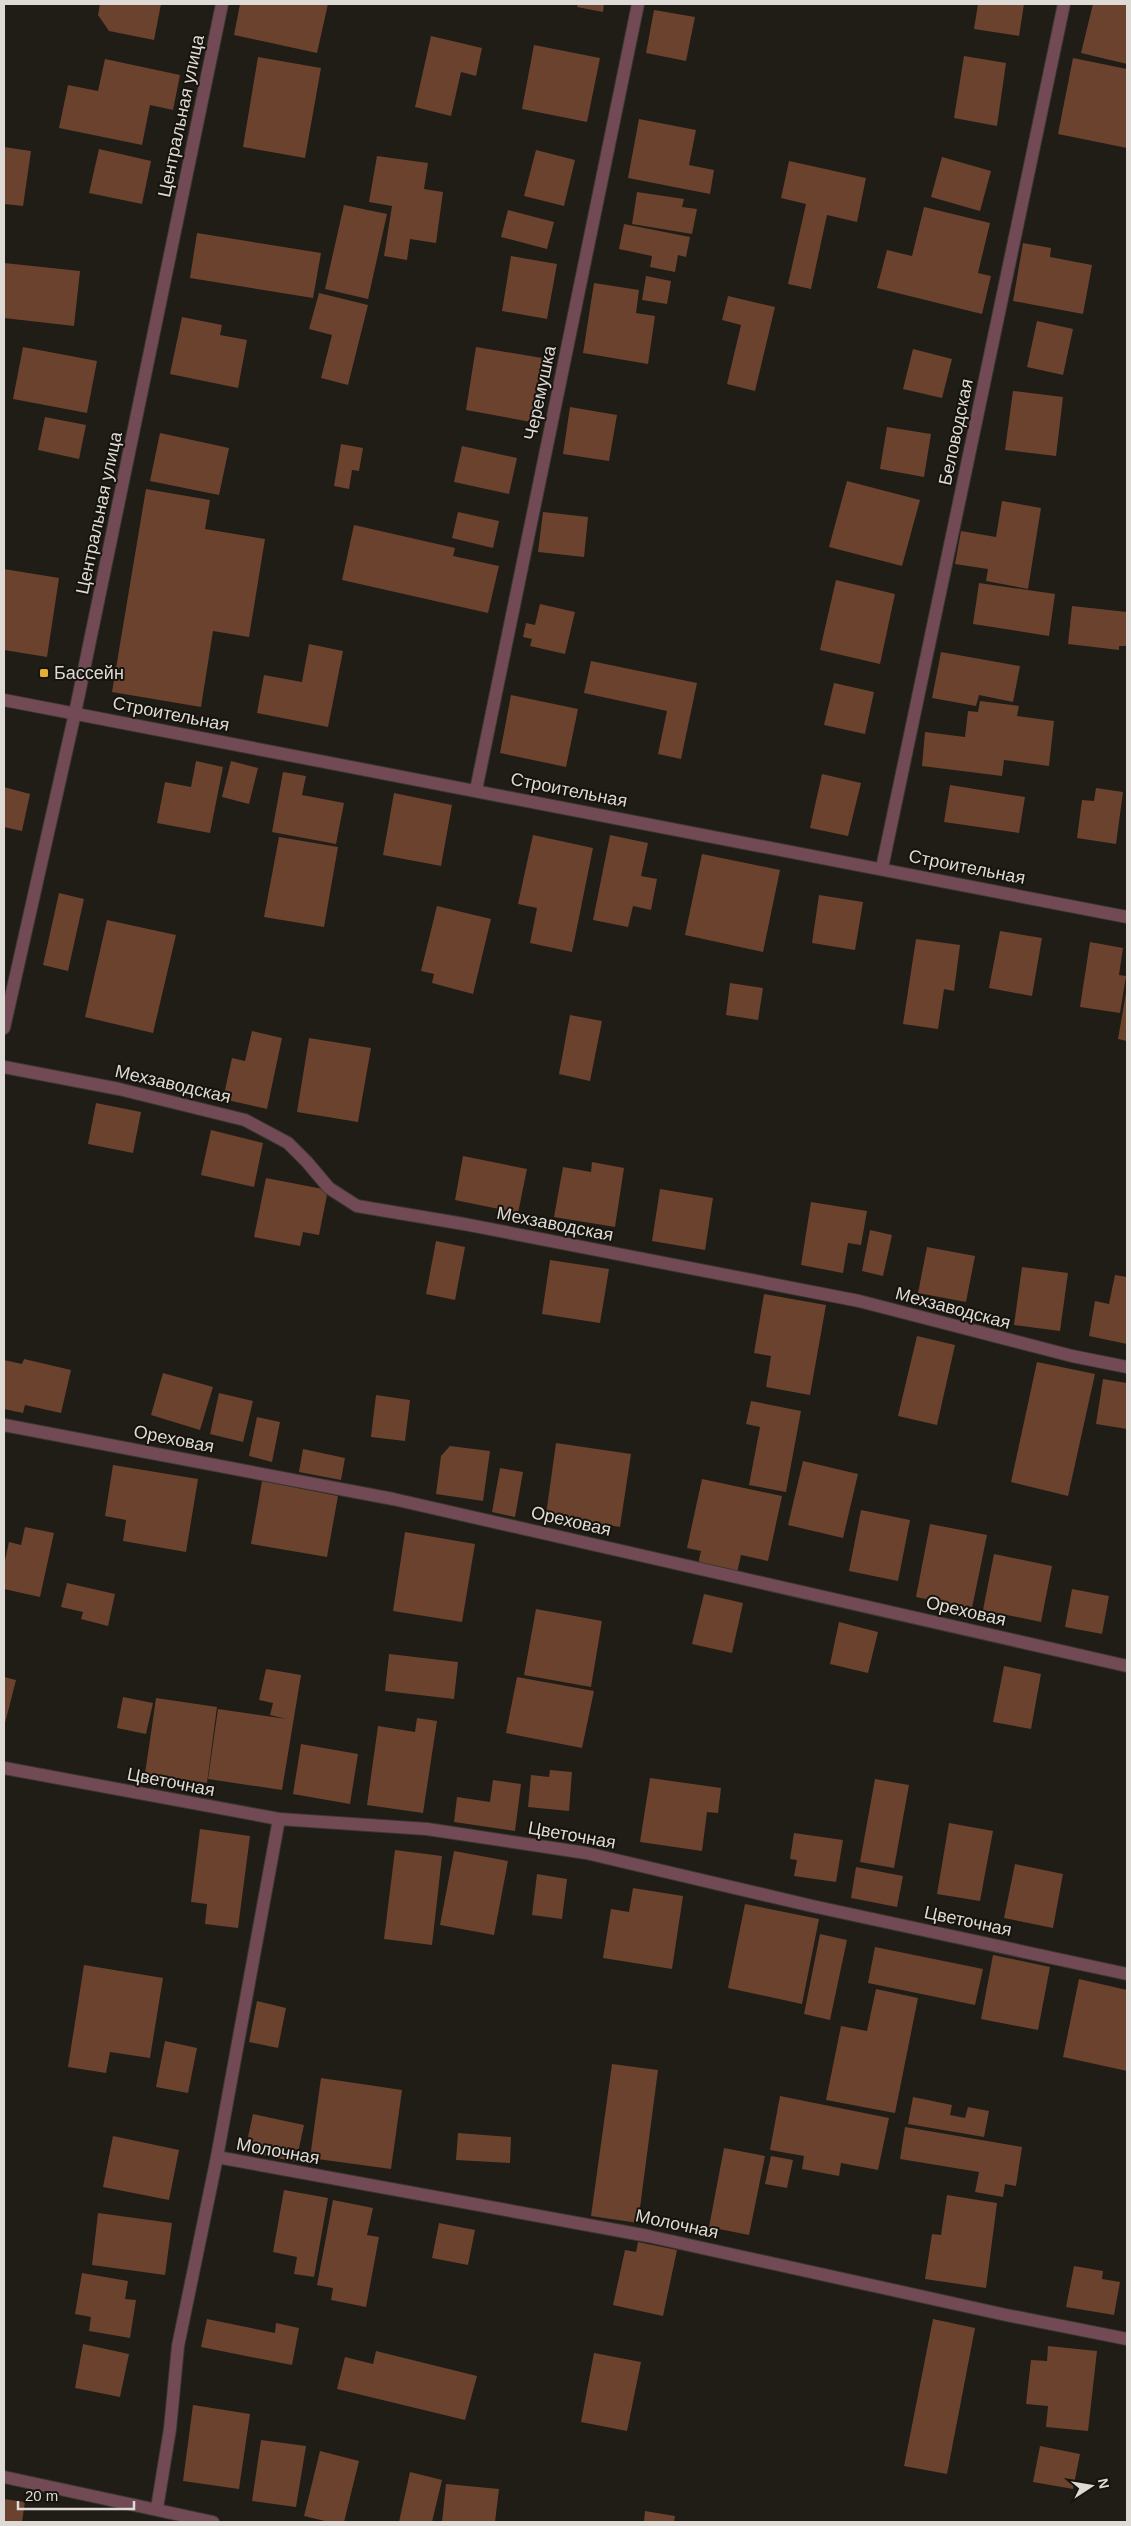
<svg xmlns="http://www.w3.org/2000/svg" width="1131" height="2526" viewBox="0 0 1131 2526" font-family="Arial,sans-serif">
	<style>
		.building { fill: #6b422e }
		.lines { fill: none; stroke-linecap: round; stroke-linejoin: round }
		.street-casing { stroke: #3b3731; stroke-width: 14 }
		.street { stroke: #724a56; stroke-width: 12 }
		.poi-dot { fill: #e2ae34; stroke: #17130d; stroke-width: 2 }
		.labels { text-anchor: middle; dominant-baseline: central; stroke-width: 4; stroke-linejoin: round; paint-order: stroke }
		.street-label { font-size: 18px; fill: #dedbd7; stroke: #17130d }
		.poi-label { font-size: 18px; fill: #dedbd7; stroke: #17130d; text-anchor: start }
	</style>
	<rect width="100%" height="100%" fill="#201c16"/>
	<g class="building">
		<polygon points="100,4 161,4 154,40 109,31 98,15"/>
		<polygon points="240,4 328,4 317,53 234,35"/>
		<polygon points="578,4 604,4 603,12 577,7"/>
		<polygon points="978,4 1024,4 1019,36 974,29"/>
		<polygon points="1093,4 1127,4 1127,64 1081,53"/>
		<polygon points="654,10 695,17 686,61 646,53"/>
		<polygon points="431,36 482,48 476,76 461,72 451,116 415,107"/>
		<polygon points="534,45 600,58 587,122 522,109"/>
		<polygon points="964,56 1006,63 997,126 954,118"/>
		<polygon points="258,57 321,68 305,158 243,147"/>
		<polygon points="1073,58 1127,69 1127,148 1058,134"/>
		<polygon points="105,59 180,75 173,110 150,105 142,145 59,128 68,85 98,91"/>
		<polygon points="639,119 696,130 689,165 714,170 710,194 628,178"/>
		<polygon points="4,147 31,151 23,206 4,204"/>
		<polygon points="99,149 151,161 142,204 89,193"/>
		<polygon points="536,150 575,160 564,206 524,196"/>
		<polygon points="377,156 428,163 424,189 443,192 436,243 410,239 407,260 384,256 392,206 369,202"/>
		<polygon points="942,157 991,171 980,211 931,197"/>
		<polygon points="789,161 866,178 857,222 827,215 811,289 788,284 806,204 781,198"/>
		<polygon points="637,192 684,199 682,207 697,209 692,234 632,224"/>
		<polygon points="344,205 387,214 368,299 325,289"/>
		<polygon points="924,207 990,223 978,273 991,276 982,314 877,288 887,250 912,256"/>
		<polygon points="508,210 554,222 547,249 501,237"/>
		<polygon points="624,224 690,237 686,257 678,255 675,272 650,267 652,256 619,249"/>
		<polygon points="197,233 321,253 313,298 190,278"/>
		<polygon points="1023,243 1051,248 1050,257 1092,265 1083,314 1013,301"/>
		<polygon points="511,256 557,264 547,319 502,311"/>
		<polygon points="4,263 80,271 74,326 4,318"/>
		<polygon points="646,276 671,281 667,304 642,300"/>
		<polygon points="594,283 639,290 636,313 655,316 648,364 583,353"/>
		<polygon points="319,293 368,305 348,385 321,378 332,335 309,329"/>
		<polygon points="728,296 775,307 755,391 727,384 741,325 722,320"/>
		<polygon points="182,317 222,325 220,335 247,340 238,388 170,374"/>
		<polygon points="1037,321 1073,329 1063,375 1027,367"/>
		<polygon points="23,347 97,361 87,413 13,399"/>
		<polygon points="476,347 542,358 531,422 466,410"/>
		<polygon points="913,349 952,359 942,398 903,389"/>
		<polygon points="1013,391 1063,397 1056,456 1005,450"/>
		<polygon points="570,407 617,415 609,461 563,454"/>
		<polygon points="45,417 86,425 79,459 38,450"/>
		<polygon points="887,427 931,434 924,477 880,469"/>
		<polygon points="160,433 229,448 219,495 150,481"/>
		<polygon points="341,444 363,448 359,471 352,470 349,489 334,486"/>
		<polygon points="462,446 517,458 509,494 454,482"/>
		<polygon points="847,481 920,500 902,566 829,547"/>
		<polygon points="146,489 210,500 205,529 265,539 249,637 213,631 201,707 112,692"/>
		<polygon points="1002,501 1041,508 1028,589 986,581 988,569 955,564 961,531 996,537"/>
		<polygon points="458,512 499,521 493,548 452,538"/>
		<polygon points="543,512 588,517 584,557 538,552"/>
		<polygon points="354,525 455,548 453,556 499,566 488,613 342,580"/>
		<polygon points="4,569 59,578 47,657 4,650"/>
		<polygon points="836,580 895,594 880,664 820,650"/>
		<polygon points="979,583 1055,594 1049,636 973,624"/>
		<polygon points="540,604 575,612 565,654 530,646 532,639 523,637 526,623 535,625"/>
		<polygon points="1072,606 1127,612 1127,646 1119,646 1119,650 1068,644"/>
		<polygon points="309,644 343,651 328,727 257,713 264,675 302,682"/>
		<polygon points="941,652 1020,666 1013,702 979,695 976,706 932,698"/>
		<polygon points="591,661 697,683 681,759 658,754 667,711 584,693"/>
		<polygon points="834,683 874,692 865,734 824,725"/>
		<polygon points="511,695 578,709 566,767 500,753"/>
		<polygon points="980,701 1019,706 1017,716 1054,721 1049,766 1004,760 1002,776 922,766 925,732 965,737 968,711 978,712"/>
		<polygon points="196,761 223,767 210,833 157,823 165,782 191,787"/>
		<polygon points="231,761 258,768 249,804 222,797"/>
		<polygon points="283,772 306,776 302,795 344,803 336,844 272,832"/>
		<polygon points="822,774 861,783 848,836 810,828"/>
		<polygon points="950,785 1025,797 1019,833 944,822"/>
		<polygon points="4,787 30,794 22,831 4,827"/>
		<polygon points="1096,788 1123,792 1116,844 1077,838 1082,800 1094,801"/>
		<polygon points="394,793 452,805 441,866 383,855"/>
		<polygon points="533,835 593,848 572,952 530,943 537,908 518,904"/>
		<polygon points="610,835 648,843 641,876 657,879 651,910 633,906 628,927 593,920"/>
		<polygon points="279,837 338,847 324,927 264,917"/>
		<polygon points="702,854 780,870 763,952 685,935"/>
		<polygon points="59,893 84,899 68,971 43,965"/>
		<polygon points="819,895 863,902 855,950 812,943"/>
		<polygon points="437,906 491,919 473,994 432,983 434,974 421,971"/>
		<polygon points="107,920 176,935 153,1033 85,1017"/>
		<polygon points="1000,931 1042,938 1032,996 989,988"/>
		<polygon points="916,939 960,945 954,991 944,989 938,1029 903,1024"/>
		<polygon points="1090,942 1123,948 1119,975 1126,976 1120,1013 1080,1007"/>
		<polygon points="730,983 763,988 758,1020 726,1015"/>
		<polygon points="1126,993 1127,993 1127,1041 1118,1039"/>
		<polygon points="570,1015 602,1021 590,1081 559,1074"/>
		<polygon points="252,1031 282,1038 267,1109 223,1099 232,1058 245,1061"/>
		<polygon points="309,1038 371,1048 358,1122 297,1112"/>
		<polygon points="96,1103 141,1112 133,1153 88,1144"/>
		<polygon points="211,1130 263,1143 254,1187 201,1175"/>
		<polygon points="463,1156 527,1169 518,1213 455,1200"/>
		<polygon points="592,1162 624,1168 615,1227 554,1217 563,1167 591,1172"/>
		<polygon points="266,1178 328,1190 319,1235 303,1232 300,1246 254,1237"/>
		<polygon points="660,1189 713,1198 705,1250 652,1241"/>
		<polygon points="811,1202 867,1211 861,1245 848,1243 843,1273 801,1265"/>
		<polygon points="870,1230 892,1235 883,1276 862,1271"/>
		<polygon points="436,1241 465,1247 455,1300 426,1294"/>
		<polygon points="927,1247 975,1256 966,1302 918,1293"/>
		<polygon points="550,1260 609,1269 600,1323 542,1314"/>
		<polygon points="1022,1267 1068,1273 1060,1331 1014,1325"/>
		<polygon points="1115,1275 1127,1277 1127,1344 1089,1336 1095,1301 1109,1304"/>
		<polygon points="764,1294 826,1305 810,1395 766,1387 771,1356 754,1353"/>
		<polygon points="917,1336 955,1345 937,1425 898,1416"/>
		<polygon points="24,1359 71,1370 61,1413 25,1405 23,1413 4,1409 4,1360 22,1364"/>
		<polygon points="1037,1362 1095,1374 1068,1496 1011,1482"/>
		<polygon points="163,1373 213,1387 200,1430 151,1415"/>
		<polygon points="1103,1379 1127,1383 1127,1429 1096,1424"/>
		<polygon points="219,1393 253,1401 243,1442 210,1434"/>
		<polygon points="376,1395 410,1400 405,1441 371,1437"/>
		<polygon points="751,1401 801,1411 786,1492 749,1485 760,1427 746,1424"/>
		<polygon points="257,1417 280,1422 272,1462 249,1456"/>
		<polygon points="556,1443 631,1454 620,1527 546,1515"/>
		<polygon points="450,1446 490,1451 483,1501 436,1494 441,1456"/>
		<polygon points="303,1449 345,1458 341,1480 299,1472"/>
		<polygon points="803,1461 858,1474 843,1538 788,1525"/>
		<polygon points="113,1465 198,1479 186,1552 123,1541 126,1520 105,1516"/>
		<polygon points="500,1468 523,1472 515,1517 492,1512"/>
		<polygon points="702,1479 782,1496 768,1561 741,1555 737,1573 698,1564 701,1551 687,1548"/>
		<polygon points="262,1481 338,1496 327,1557 251,1544"/>
		<polygon points="861,1510 910,1520 898,1581 849,1571"/>
		<polygon points="930,1524 987,1535 972,1608 916,1597"/>
		<polygon points="25,1527 54,1533 40,1597 4,1589 4,1565 9,1542 21,1545"/>
		<polygon points="405,1532 475,1544 462,1622 393,1611"/>
		<polygon points="994,1554 1052,1566 1041,1622 983,1610"/>
		<polygon points="67,1583 115,1594 108,1626 81,1619 83,1612 61,1607"/>
		<polygon points="1072,1589 1109,1596 1102,1634 1065,1627"/>
		<polygon points="704,1594 743,1603 732,1653 692,1644"/>
		<polygon points="536,1609 602,1621 591,1687 524,1675"/>
		<polygon points="839,1622 878,1632 868,1673 830,1664"/>
		<polygon points="389,1654 458,1662 454,1699 385,1691"/>
		<polygon points="1004,1666 1041,1674 1031,1729 993,1722"/>
		<polygon points="266,1669 301,1675 282,1790 208,1779 218,1709 287,1719 270,1715 273,1703 259,1700"/>
		<polygon points="4,1677 16,1680 4,1727"/>
		<polygon points="517,1677 594,1691 582,1748 506,1733"/>
		<polygon points="123,1697 153,1703 146,1734 117,1728"/>
		<polygon points="156,1698 217,1707 207,1783 145,1774"/>
		<polygon points="417,1718 437,1721 423,1813 367,1805 378,1726 415,1732"/>
		<polygon points="301,1744 358,1754 350,1804 293,1794"/>
		<polygon points="550,1770 572,1772 569,1811 528,1807 531,1775 549,1777"/>
		<polygon points="650,1778 721,1788 718,1813 707,1812 702,1851 640,1842"/>
		<polygon points="875,1779 909,1785 894,1868 860,1862"/>
		<polygon points="493,1780 521,1784 515,1831 454,1822 457,1797 490,1802"/>
		<polygon points="949,1823 993,1831 980,1901 937,1894"/>
		<polygon points="200,1829 250,1836 238,1928 205,1924 207,1904 191,1902"/>
		<polygon points="794,1833 843,1840 836,1882 794,1876 797,1860 790,1859"/>
		<polygon points="395,1850 442,1856 432,1945 384,1939"/>
		<polygon points="454,1851 508,1861 494,1935 440,1925"/>
		<polygon points="1015,1864 1063,1874 1053,1928 1004,1918"/>
		<polygon points="856,1867 903,1876 897,1907 851,1898"/>
		<polygon points="537,1874 567,1879 562,1919 532,1915"/>
		<polygon points="633,1888 683,1896 672,1969 603,1958 611,1909 629,1912"/>
		<polygon points="745,1904 819,1919 802,2004 728,1988"/>
		<polygon points="820,1934 847,1940 830,2020 804,2014"/>
		<polygon points="875,1947 983,1969 975,2005 868,1983"/>
		<polygon points="993,1955 1050,1967 1038,2030 981,2019"/>
		<polygon points="84,1965 163,1978 150,2058 110,2052 106,2073 68,2067"/>
		<polygon points="1079,1979 1127,1990 1127,2071 1063,2057"/>
		<polygon points="876,1989 918,1998 895,2113 826,2100 841,2026 867,2031"/>
		<polygon points="257,2001 286,2008 278,2048 249,2042"/>
		<polygon points="165,2041 197,2048 188,2093 156,2087"/>
		<polygon points="612,2064 658,2070 638,2223 591,2216"/>
		<polygon points="321,2078 402,2090 391,2169 310,2158"/>
		<polygon points="780,2096 889,2118 878,2170 841,2163 839,2176 802,2169 804,2156 770,2150"/>
		<polygon points="913,2097 952,2105 950,2115 965,2118 968,2107 989,2111 984,2137 908,2124"/>
		<polygon points="253,2114 304,2125 296,2162 245,2151"/>
		<polygon points="905,2127 1022,2147 1016,2186 1005,2184 1003,2197 975,2192 979,2172 900,2159"/>
		<polygon points="458,2133 511,2137 510,2163 456,2160"/>
		<polygon points="113,2136 179,2150 169,2200 103,2187"/>
		<polygon points="724,2148 765,2156 749,2235 709,2227"/>
		<polygon points="771,2156 793,2160 787,2188 765,2184"/>
		<polygon points="284,2190 328,2198 314,2277 294,2274 297,2257 273,2252"/>
		<polygon points="947,2195 997,2203 986,2288 925,2279 932,2234 941,2235"/>
		<polygon points="333,2200 373,2208 367,2235 379,2237 366,2307 331,2300 333,2288 317,2285"/>
		<polygon points="98,2213 172,2223 165,2275 92,2265"/>
		<polygon points="439,2223 475,2230 468,2265 432,2258"/>
		<polygon points="638,2242 677,2250 663,2316 613,2305 625,2250 636,2252"/>
		<polygon points="1074,2266 1103,2271 1102,2279 1120,2282 1114,2315 1066,2307"/>
		<polygon points="82,2273 128,2281 125,2299 136,2300 130,2338 89,2331 91,2317 75,2314"/>
		<polygon points="207,2319 275,2333 276,2323 299,2328 292,2365 201,2347"/>
		<polygon points="933,2319 975,2328 947,2474 904,2466"/>
		<polygon points="83,2344 129,2354 120,2397 75,2388"/>
		<polygon points="1048,2346 1097,2351 1088,2431 1046,2427 1048,2406 1026,2404 1031,2360 1047,2361"/>
		<polygon points="376,2351 477,2376 465,2420 337,2389 345,2357 373,2364"/>
		<polygon points="594,2353 641,2362 627,2431 581,2422"/>
		<polygon points="193,2405 250,2414 239,2489 183,2481"/>
		<polygon points="261,2440 306,2446 296,2507 252,2501"/>
		<polygon points="1040,2446 1080,2454 1073,2489 1033,2482"/>
		<polygon points="320,2451 359,2461 344,2522 329,2522 304,2516"/>
		<polygon points="410,2472 442,2480 432,2522 399,2522"/>
		<polygon points="446,2484 499,2489 495,2522 442,2522"/>
		<polygon points="4,2499 25,2502 22,2522 4,2522"/>
		<polygon points="645,2511 675,2516 674,2522 644,2522"/>
	</g>
	<g class="lines">
		<g class="street-casing">
			<g id="street">
				<polyline points="4,700 1127,917"/>
				<polyline points="476,790 638,4"/>
				<polyline points="882,868 1064,4"/>
				<polyline points="4,1028 75,713 222,4"/>
				<polyline points="4,1067 119,1089 245,1120 288,1143 307,1162 329,1188 357,1206 464,1224 859,1301 1072,1356 1127,1367"/>
				<polyline points="4,1425 393,1499 1127,1666"/>
				<polyline points="4,1768 279,1819 427,1829 586,1853 812,1906 1127,1974"/>
				<polyline points="217,2157 648,2236 1006,2315 1127,2339"/>
				<polyline points="4,2477 213,2522"/>
				<polyline points="157,2508 170,2429 178,2346 217,2157 279,1819"/>
			</g>
		</g>
		<use href="#street" class="street"/>
	</g>
	<rect class="poi-dot" x="39" y="668" width="10" height="10" rx="2.5"/>
	<g class="labels">
		<g class="street-label">
			<text transform="translate(181 116) rotate(-78)">Центральная улица</text>
			<text transform="translate(540 393) rotate(-78)">Черемушка</text>
			<text transform="translate(956 432) rotate(-78)">Беловодская</text>
			<text transform="translate(99 513) rotate(-78)">Центральная улица</text>
			<text transform="translate(171 714) rotate(11)">Строительная</text>
			<text transform="translate(569 790) rotate(11)">Строительная</text>
			<text transform="translate(967 867) rotate(11)">Строительная</text>
			<text transform="translate(173 1084) rotate(13)">Мехзаводская</text>
			<text transform="translate(555 1224) rotate(11)">Мехзаводская</text>
			<text transform="translate(953 1308) rotate(15)">Мехзаводская</text>
			<text transform="translate(174 1439) rotate(11)">Ореховая</text>
			<text transform="translate(571 1521) rotate(13)">Ореховая</text>
			<text transform="translate(966 1611) rotate(13)">Ореховая</text>
			<text transform="translate(171 1782) rotate(11)">Цветочная</text>
			<text transform="translate(572 1835) rotate(10)">Цветочная</text>
			<text transform="translate(968 1921) rotate(12)">Цветочная</text>
			<text transform="translate(278 2151) rotate(10)">Молочная</text>
			<text transform="translate(677 2224) rotate(12)">Молочная</text>
		</g>
		<g class="poi-label">
			<text x="54" y="673">Бассейн</text>
		</g>
	</g>
	<rect width="1131" height="2526" fill="none" stroke="#dedbd7" stroke-width="10"/>
	<g transform="translate(1091 2486) rotate(78)" stroke="#17130d" stroke-width="4" paint-order="stroke">
	<path d="M0-4L9 19L0 12L-9 19Z" fill="#dedbd7"/>
	<text y="-8" font-size="14" font-weight="bold" text-anchor="middle" fill="#dedbd7">N</text>
	</g>
	<path d="M18 2501v8h116v-8" fill="none" stroke="#dedbd7" stroke-width="2.5"/>
	<text x="25" y="2501" font-size="15" fill="#dedbd7" stroke="#17130d" stroke-width="4" paint-order="stroke">20 m</text>
</svg>
